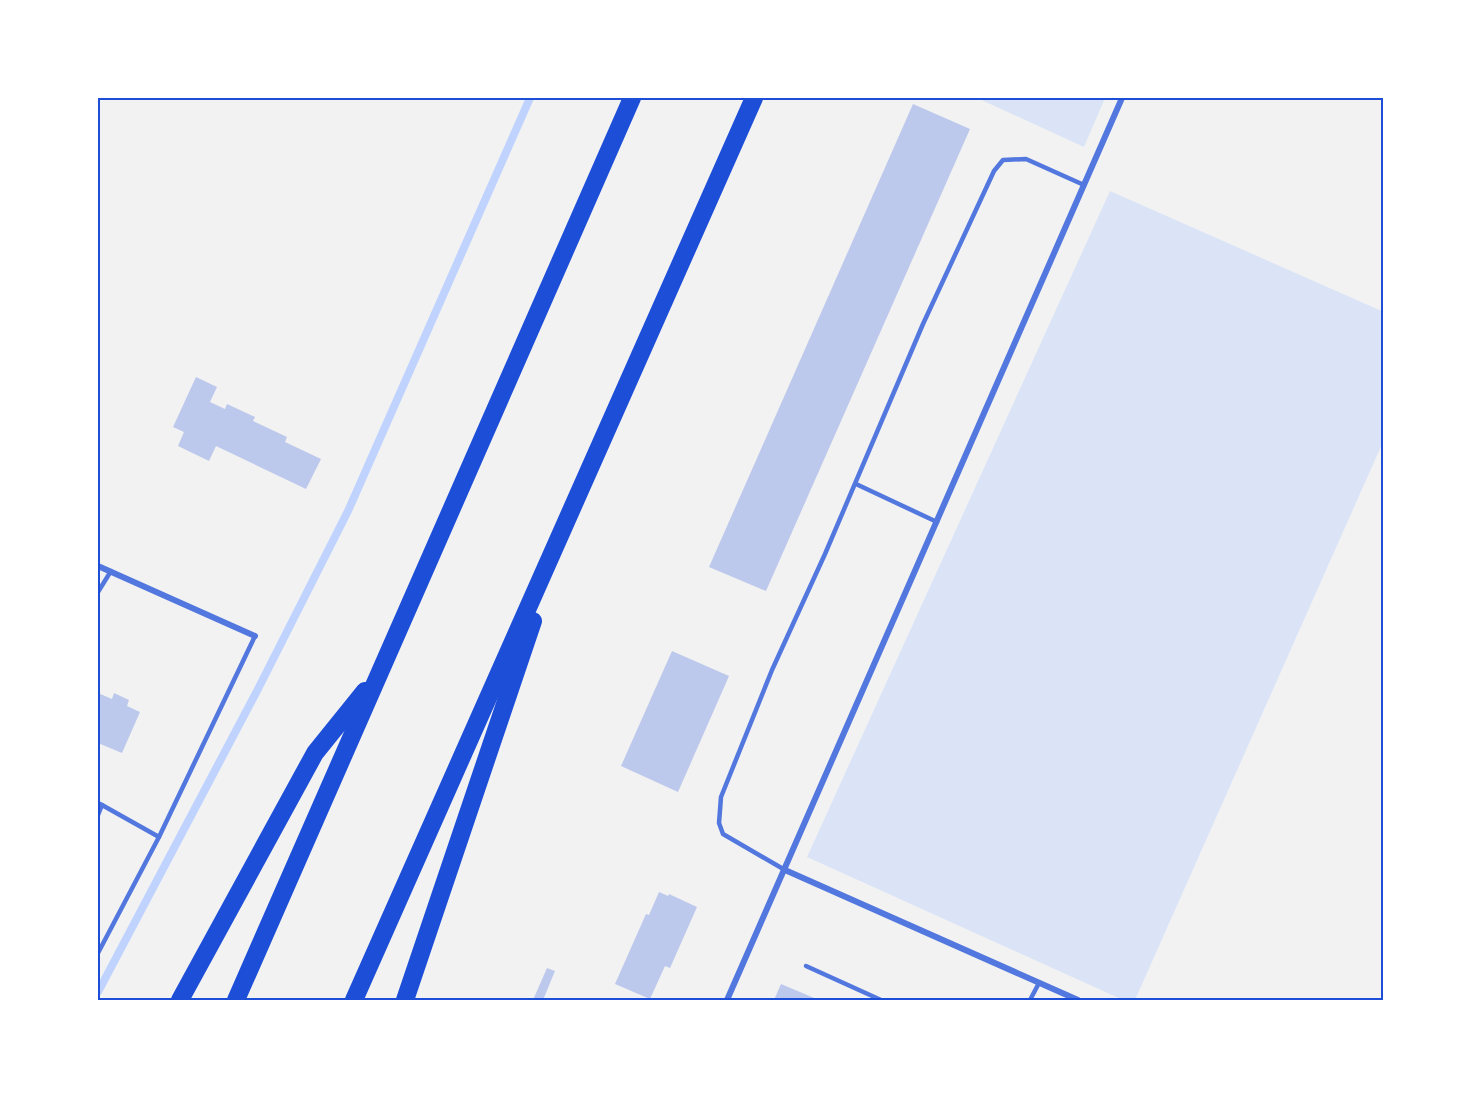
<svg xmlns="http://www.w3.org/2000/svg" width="1481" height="1098" viewBox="0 0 1481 1098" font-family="Overpass,sans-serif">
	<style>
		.green { fill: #dbe4f7 }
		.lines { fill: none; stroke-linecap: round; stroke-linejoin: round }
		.stream { stroke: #bfd3fe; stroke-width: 8 }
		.building { fill: #bdc9ec }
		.service { stroke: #5277de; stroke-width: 4.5 }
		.minor { stroke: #5277de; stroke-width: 6 }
		.motorway { stroke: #1d4ed8; stroke-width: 18 }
		.neatline { fill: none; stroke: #1d4ed8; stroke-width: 2 }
	</style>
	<rect width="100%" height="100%" fill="#f2f2f2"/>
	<g class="green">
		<polygon points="977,98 1105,98 1084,147"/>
		<polygon points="1110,191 1384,312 1383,442 1135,1000 1123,1000 807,857"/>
	</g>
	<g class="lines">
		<polyline class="stream" points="98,992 258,689 348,511 530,98"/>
	</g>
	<g class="building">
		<polygon points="913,104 970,129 766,591 709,567"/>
		<polygon points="196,377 217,387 210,402 225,409 227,404 255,417 253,421 287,437 285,442 321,459 306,489 216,446 209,461 178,446 184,432 173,427"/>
		<polygon points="672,651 729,676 678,792 621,766"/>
		<polygon points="98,693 112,699 114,693 129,700 127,706 140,712 122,753 98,743 99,731 98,731"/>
		<polygon points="659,892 668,896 669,894 697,907 670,968 665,966 650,999 615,984 646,914 649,915"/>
		<polygon points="547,968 555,971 543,1000 533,1000"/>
		<polygon points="781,984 819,1000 774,1000"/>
	</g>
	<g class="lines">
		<g class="service">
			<polyline points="856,484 937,522"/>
			<polyline points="98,592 111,571"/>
			<polyline points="98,803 102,805 98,815"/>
			<polyline points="102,805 159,837 255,636"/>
			<polyline points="785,870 723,834 719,823 721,797 772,670 825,554 923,324 994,171 1003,160 1026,159 1084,185"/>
			<polyline points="98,953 159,837"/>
			<polyline points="806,966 881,1000"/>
			<polyline points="1030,1000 1039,983"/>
		</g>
		<g class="minor">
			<polyline points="98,566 255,636"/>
			<polyline points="785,870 1078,1000"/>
			<polyline points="727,1000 1122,98"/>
		</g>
		<g class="motorway">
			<polyline points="180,1000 315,753 365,691"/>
			<polyline points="236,1000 632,98"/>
			<polyline points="354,1000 754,98"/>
			<polyline points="405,1000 533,621"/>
		</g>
	</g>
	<rect width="1481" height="1098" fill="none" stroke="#ffffff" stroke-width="198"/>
	<rect x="99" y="99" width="1283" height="900" class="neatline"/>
</svg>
